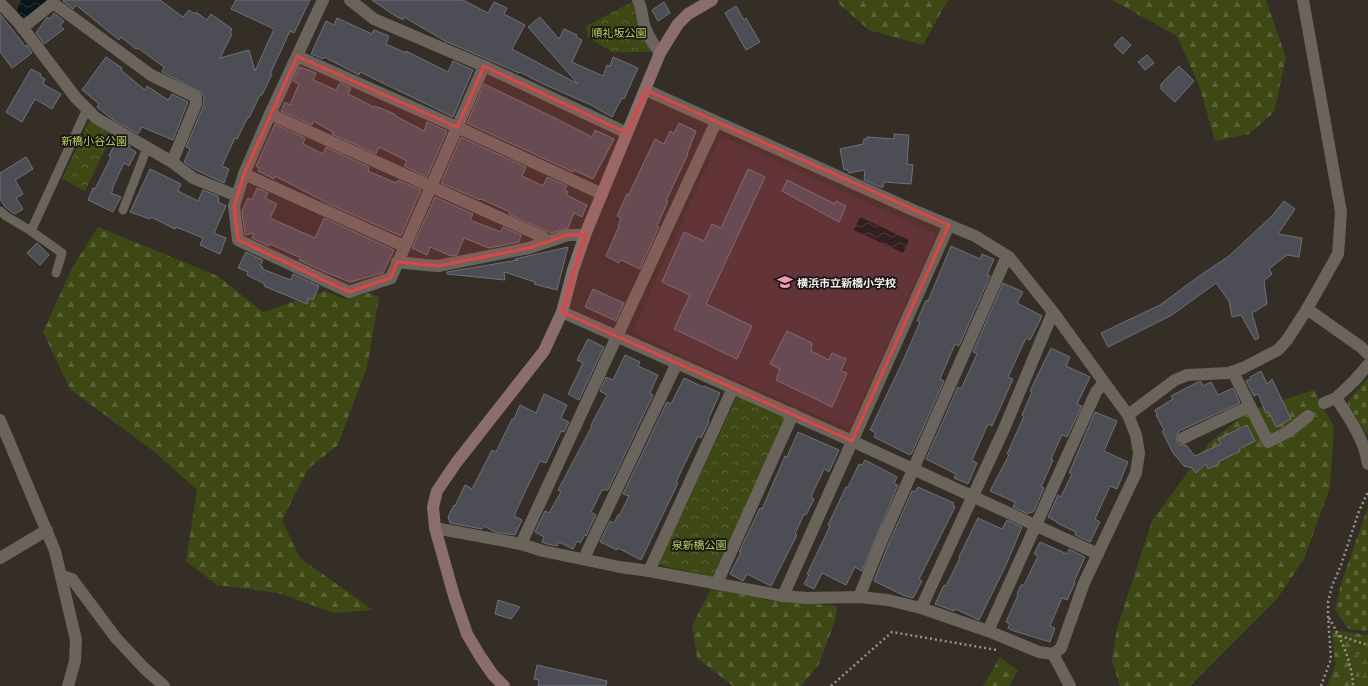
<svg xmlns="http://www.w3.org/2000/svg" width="1368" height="686" viewBox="0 0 1368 686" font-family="Barlow,'Noto Sans JP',sans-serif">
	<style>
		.education { fill: #443035 }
		.forest { fill: url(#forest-firs) }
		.wetland { fill: url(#wetland-marsh) }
		.cemetery { fill: url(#cemetery-stones) }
		.park { fill: url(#park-crowns) }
		.water { fill: url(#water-waves) }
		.building { fill: #4c4d55; stroke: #6f7079 }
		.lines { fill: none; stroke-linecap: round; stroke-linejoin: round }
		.path { stroke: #97928d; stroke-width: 2.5; stroke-dasharray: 2 3; stroke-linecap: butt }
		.lane { stroke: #6b645c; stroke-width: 9 }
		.street { stroke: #6b645c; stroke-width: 12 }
		.secondary { stroke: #8b6e6b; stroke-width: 12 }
		.marked { fill: #db4646; fill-opacity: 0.2; stroke: #db4646; stroke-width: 3; stroke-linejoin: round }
		.labels { text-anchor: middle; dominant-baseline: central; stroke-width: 3.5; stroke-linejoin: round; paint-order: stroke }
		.park-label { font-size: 11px; fill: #b7cf60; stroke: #191613 }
		.poi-label { font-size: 11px; font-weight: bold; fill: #f6f2ee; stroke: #191613; text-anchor: start }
	</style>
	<defs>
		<pattern id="forest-firs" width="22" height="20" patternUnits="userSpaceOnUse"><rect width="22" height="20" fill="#3e4815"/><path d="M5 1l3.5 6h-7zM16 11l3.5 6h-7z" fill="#5a6337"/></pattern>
		<pattern id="wetland-marsh" width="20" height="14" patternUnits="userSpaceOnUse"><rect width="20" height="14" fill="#3e4815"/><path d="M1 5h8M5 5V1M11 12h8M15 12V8" fill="none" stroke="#5a6337"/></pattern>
		<pattern id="cemetery-stones" width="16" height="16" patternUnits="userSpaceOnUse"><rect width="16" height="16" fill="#3e4815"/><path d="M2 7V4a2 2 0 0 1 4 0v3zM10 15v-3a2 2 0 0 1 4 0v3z" fill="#5a6337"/></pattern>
		<pattern id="park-crowns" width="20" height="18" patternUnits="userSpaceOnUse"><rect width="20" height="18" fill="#3e4815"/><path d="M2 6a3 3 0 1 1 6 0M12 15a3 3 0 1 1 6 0" fill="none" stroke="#5a6337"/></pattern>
		<pattern id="water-waves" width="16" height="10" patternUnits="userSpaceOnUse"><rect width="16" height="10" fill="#071618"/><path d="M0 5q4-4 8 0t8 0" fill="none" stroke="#2c383a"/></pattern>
	</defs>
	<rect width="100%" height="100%" fill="#342e27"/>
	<polygon class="education" points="726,138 933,233 935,238 851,425 845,427 722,374 637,334 635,327 719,140"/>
	<g class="forest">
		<polygon points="838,0 948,0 923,45 869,30 838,3"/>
		<polygon points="1112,0 1266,0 1286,58 1274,112 1249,134 1215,141 1200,88 1177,36"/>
		<polygon points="98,227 218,276 263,312 325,291 345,299 368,293 379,297 367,367 338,445 308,469 282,520 300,558 373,610 334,613 278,593 217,585 186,561 197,490 156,453 70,389 43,332 72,268"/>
		<polygon points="1314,390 1334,427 1330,487 1304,559 1277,599 1190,686 1120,686 1112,661 1117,628 1152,521 1210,442 1249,411"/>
		<polygon points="713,585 745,591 766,600 837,606 836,618 819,664 801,686 733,686 697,658 692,626"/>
		<polygon points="1332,630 1368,635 1368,686 1327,686 1335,665"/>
		<polygon points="1000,657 1018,671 1009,686 983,686"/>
	</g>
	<polygon class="wetland" points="1356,654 1368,654 1368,686 1361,686"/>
	<g class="cemetery">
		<polygon points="1368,378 1368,436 1348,405 1348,401"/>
		<polygon points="1368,507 1368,631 1349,629 1335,610 1341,584"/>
	</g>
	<g class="park">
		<polygon points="632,2 640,29 651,52 612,52 588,37 586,26"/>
		<polygon points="89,121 112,135 85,191 62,179"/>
		<polygon points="737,396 786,418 714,577 658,565"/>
	</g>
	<g class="water">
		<polygon points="21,0 47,0 48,1 27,17 21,17 17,10"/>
		<polygon points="860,217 909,240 903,253 854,230"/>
	</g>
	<g class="building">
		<polygon points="64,0 160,0 183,17 189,10 195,14 196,12 207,20 211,14 232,29 230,33 232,34 220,58 249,50 255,71 274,29 231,9 236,0 310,0 294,33 290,31 270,74 272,74 262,95 260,95 249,118 248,117 237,139 235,138 222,166 229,169 224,183 194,169 184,162 190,149 186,147 203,107 204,97 202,93 162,72 164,67 138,48 136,49 121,37 119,40 76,5 73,9 63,1"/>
		<polygon points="372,0 463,0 488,13 494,2 507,8 504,14 525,25 512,49 578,84 528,27 540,17 559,39 564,29 577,35 576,37 582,40 572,62 603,76 607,65 610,66 613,57 638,68 624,99 622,98 612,117 591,105 541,83 520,72 519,73 445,41 404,17 403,20 394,15"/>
		<polygon points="664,2 670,13 658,21 652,10"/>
		<polygon points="736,6 744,20 746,18 760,42 746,50 725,13"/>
		<polygon points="54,13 64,21 60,26 64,29 44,44 36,33 47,17 50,19"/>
		<polygon points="0,14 26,47 27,45 32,53 12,68 0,52"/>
		<polygon points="337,18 372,34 374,30 389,36 386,44 406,53 406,51 448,72 453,61 473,70 453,117 360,72 359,75 324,57 323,59 311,54 326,21 334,25"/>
		<polygon points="1122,37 1131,45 1123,54 1114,45"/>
		<polygon points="1147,55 1154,63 1145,70 1138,62"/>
		<polygon points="106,57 122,68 121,70 145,90 147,86 168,100 172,94 188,102 173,140 142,127 138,134 112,119 97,107 99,104 82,90"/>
		<polygon points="1179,66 1194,81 1175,102 1161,89 1161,84"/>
		<polygon points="300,67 316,73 313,80 336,90 340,83 351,88 348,94 374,107 375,106 395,114 394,115 424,131 427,122 447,131 427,177 404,166 407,161 379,147 376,154 332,134 333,132 313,121 312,125 281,111 285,102 290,105 299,84 293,81"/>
		<polygon points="31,69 41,74 40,76 45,79 43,84 61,94 52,109 35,99 22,122 6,112"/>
		<polygon points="484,84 555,118 592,137 595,130 614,139 593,179 574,170 573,172 467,123"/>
		<polygon points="679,123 696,131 687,154 688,154 666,201 668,201 657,226 659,227 640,269 621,260 619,263 606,256 619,226 618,226 621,218 617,216 627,194 629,194 655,139 664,144 670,131 674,133"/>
		<polygon points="275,124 305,138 303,144 323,154 326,147 369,167 368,171 396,183 398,180 421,190 401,236 331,205 275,176 274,179 258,171 259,168 256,166"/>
		<polygon points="894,134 909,135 907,164 913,165 911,184 884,182 883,187 880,187 864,180 865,170 849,173 848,172 847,169 844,170 840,149 863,144 864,139 867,139 867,137 894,139"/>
		<polygon points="461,137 526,167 522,176 543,186 547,177 567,186 565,190 568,192 566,195 587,205 582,217 574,213 568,228 551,233 509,214 510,212 481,199 480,200 441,183"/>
		<polygon points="117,139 130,146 129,148 136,152 129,166 124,163 112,189 113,190 111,193 121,197 113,212 88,200 93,188 95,189 111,157 109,156"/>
		<polygon points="26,157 33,169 15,180 23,194 16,198 23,209 15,214 5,207 0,199 0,173"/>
		<polygon points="150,169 181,184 178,191 198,201 203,190 218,196 218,198 219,198 218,202 226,206 214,233 226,238 220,254 200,245 203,238 176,227 175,229 151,217 150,219 130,212"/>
		<polygon points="748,169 765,177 706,304 752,326 737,359 674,329 690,295 662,282 684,232 704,241 712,224 721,228"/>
		<polygon points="787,180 835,204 836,201 846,206 839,222 782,191"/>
		<polygon points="257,188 268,193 265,198 277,204 270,218 315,238 324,218 394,250 383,273 350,282 325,272 299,260 301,258 270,244 269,246 252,238 254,233 245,235 242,211 248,198 252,200"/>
		<polygon points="435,197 473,214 470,220 501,232 503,227 521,235 519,242 489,248 464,238 457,255 451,256 430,247 427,255 412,248"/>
		<polygon points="1284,201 1295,209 1278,234 1302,238 1299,257 1287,255 1269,269 1272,274 1264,281 1267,304 1252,313 1259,338 1255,340 1241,315 1232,317 1229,301 1216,283 1172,315 1108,347 1101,333 1160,305 1202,274 1229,256 1273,215"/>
		<polygon points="37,243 49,255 40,265 27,253"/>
		<polygon points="951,246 980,259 982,254 994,259 987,275 990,276 959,346 955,344 940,379 944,381 912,453 910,455 874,437 876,433 870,430 902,363 920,322 917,321 926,300 928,301"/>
		<polygon points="568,247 557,290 534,284 535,282 504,272 505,280 447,274 447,272 518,260 515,259"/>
		<polygon points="246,252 263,260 260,266 263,267 262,269 291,280 293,274 319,286 313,300 309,298 307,304 264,286 265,284 247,275 248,272 238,268"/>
		<polygon points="1003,283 1023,292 1017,303 1042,316 1030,340 1026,338 1008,377 1013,379 992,426 988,424 972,460 977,463 968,484 954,478 956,474 926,459 958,387 961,389 977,354 973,352"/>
		<polygon points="593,289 624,303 616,321 585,307"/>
		<polygon points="787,331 812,343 811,351 829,360 832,353 846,359 841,371 847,373 832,407 776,380 780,369 770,364"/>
		<polygon points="588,339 604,347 579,400 568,394 583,363 577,360"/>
		<polygon points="1051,348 1070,357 1066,366 1090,377 1077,404 1082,406 1067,437 1062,435 1051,459 1053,460 1041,487 1044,488 1034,511 1033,511 1032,513 1029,512 1028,514 1013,507 1015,502 990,491 1009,455 1007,454 1024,416 1022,415 1032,392 1030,391"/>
		<polygon points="625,355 640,362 638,366 658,375 650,393 653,395 608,490 602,490 591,512 596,515 586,536 585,535 580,543 577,541 573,549 559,542 557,546 547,544 542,542 544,537 535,532 545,511 549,513 561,492 558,490 592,426 591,425 607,395 600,391 606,377 613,380"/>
		<polygon points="1261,371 1267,384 1272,379 1291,419 1276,427 1269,412 1266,413 1258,394 1254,396 1246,381 1251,379 1250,377"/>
		<polygon points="684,378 703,387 704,386 720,393 708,420 709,421 706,428 701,438 698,436 676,482 678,483 641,560 618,548 617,550 600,542 610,521 614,523 618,515 619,516 629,496 623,494 667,402 671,404"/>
		<polygon points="1198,382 1201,382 1203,386 1211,382 1218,395 1233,388 1240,403 1179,431 1176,437 1178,444 1182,445 1186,445 1195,456 1221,444 1218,439 1247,425 1255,441 1239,449 1240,451 1218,462 1219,464 1208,469 1206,464 1196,473 1191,467 1189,468 1187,466 1185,467 1173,453 1162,431 1164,430 1156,415 1157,414 1155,410 1173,399 1171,396"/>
		<polygon points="544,394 567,405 561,418 569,422 564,432 561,431 546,463 540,461 524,494 514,516 522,520 515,535 495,532 484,526 482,529 450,523 448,517 454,505 455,506 465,485 472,489 492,450 496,452 512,419 514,419 520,405 536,413"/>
		<polygon points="1095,412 1117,421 1104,451 1128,462 1117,489 1110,486 1095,519 1100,522 1090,542 1075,535 1076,532 1057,523 1057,522 1048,517 1058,495 1061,497 1072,474 1069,473"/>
		<polygon points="798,432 839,450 829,472 824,469 811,497 814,499 806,515 804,514 795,534 797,535 771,586 747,574 743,581 730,574 741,552 739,552 748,533 760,508 762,509 785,456 787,457"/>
		<polygon points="865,460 897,477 894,484 898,485 862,571 855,567 846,585 822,573 814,589 804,584 809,575 807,574 830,526 828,525 846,487 848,487 859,464 862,465"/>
		<polygon points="918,487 954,503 953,506 955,507 919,579 922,581 913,598 905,596 874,581 889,543 912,491 915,492"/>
		<polygon points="978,518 1002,529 1007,520 1022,527 1006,565 979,620 955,609 954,611 935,604 944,585 946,586 960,558 959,557"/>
		<polygon points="1040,542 1067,554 1069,549 1085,557 1074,582 1075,583 1067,600 1062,598 1050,626 1055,628 1050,642 1014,631 1008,628 1010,624 1006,622 1018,595 1017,594 1021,585 1024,585 1038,556 1034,554"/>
		<polygon points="498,600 520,607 511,619 495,614"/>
		<polygon points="537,665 607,681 606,686 538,686 539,680 534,679"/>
	</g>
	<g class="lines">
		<g class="path">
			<path d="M1329 618C1341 638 1352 662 1353 686"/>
			<polyline points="1340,636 1368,645"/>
			<polyline points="831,686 892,632 997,650"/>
			<polyline points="1321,686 1331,659 1328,615 1328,602 1332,586 1341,565 1359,511 1368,492"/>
		</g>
		<g class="lane">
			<polyline points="123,210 147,148"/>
			<polyline points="0,211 6,216 31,231 62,253 56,273"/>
			<polyline points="31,231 87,109"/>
		</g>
		<g class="street">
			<polyline points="323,0 270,114 244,174 234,206 238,240 349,292 391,278 484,66"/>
			<polyline points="350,0 374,19 484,66 627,133"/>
			<path d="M638 0C642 8 642 17 644 25 648 36 653 44 660 53"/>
			<polyline points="0,3 19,23 76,98 96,118 172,162 196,104 196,97 151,75 53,3 22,28"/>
			<polyline points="297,56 457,127 602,194"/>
			<polyline points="270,114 543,237 548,242"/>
			<polyline points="172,162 193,178 237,196"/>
			<polyline points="244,174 404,246"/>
			<polyline points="397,262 425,265 438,266 529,248 568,235 585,235"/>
			<polyline points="1307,309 1361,347 1368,354"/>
			<polyline points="562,312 852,441 1098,554"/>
			<path d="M1368 365 1354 381 1336 398C1350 419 1364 439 1368 464"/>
			<polyline points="1233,372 1268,442 1288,432 1308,416"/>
			<polyline points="1324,403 1336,398"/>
			<polyline points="1128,415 1175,380 1187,375 1229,373 1243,368 1278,350 1287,340 1307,309 1338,254 1341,212 1303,0"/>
			<polyline points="0,420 55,551 76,640 75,661 68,686"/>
			<polyline points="1183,438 1250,406"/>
			<polyline points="435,528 521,544 543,551 620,567 649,571 783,596 807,598 859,597 888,600 921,608 988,631 1039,652 1053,654 1061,648 1084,583 1136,473 1139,453 1136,435 1128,415 1053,312 1009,257 975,236 913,210 646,90"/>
			<polyline points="521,544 716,122"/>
			<polyline points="0,558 47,530"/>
			<polyline points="584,558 677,363"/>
			<polyline points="649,571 733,388"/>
			<polyline points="62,576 72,579 116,638 144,668 164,686"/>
			<polyline points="717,583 793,414"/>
			<polyline points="783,596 949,225"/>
			<polyline points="859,597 882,540 1007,256"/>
			<polyline points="921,608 1004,429 1053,312"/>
			<polyline points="988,631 1096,392 1104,383"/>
			<polyline points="1053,654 1070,686"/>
		</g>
		<polyline class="secondary" points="504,686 493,675 480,656 467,634 454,596 435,528 433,507 437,491 456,463 544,351 562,312 573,270 585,235 660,53 678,24 688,14 712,0"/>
	</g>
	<path class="marked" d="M297 56 457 127 484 66 627 133 646 90 949 225 852 441 562 312 585 235H568L529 248 438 266 397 262 391 278 349 292 238 240 234 206 244 174Z"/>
	<defs>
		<g id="school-bare" transform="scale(1.2)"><path d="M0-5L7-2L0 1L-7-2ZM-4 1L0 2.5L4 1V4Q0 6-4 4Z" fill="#f09ab7" stroke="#191613" stroke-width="2.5" paint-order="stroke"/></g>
	</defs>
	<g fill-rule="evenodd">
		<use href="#school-bare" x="785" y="282"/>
	</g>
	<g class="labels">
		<g class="park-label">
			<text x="619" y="32">順礼坂公園</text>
			<text x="94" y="140">新橋小谷公園</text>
			<text x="699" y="544">泉新橋公園</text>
		</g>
		<g class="poi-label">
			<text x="797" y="282">横浜市立新橋小学校</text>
		</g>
	</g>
</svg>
